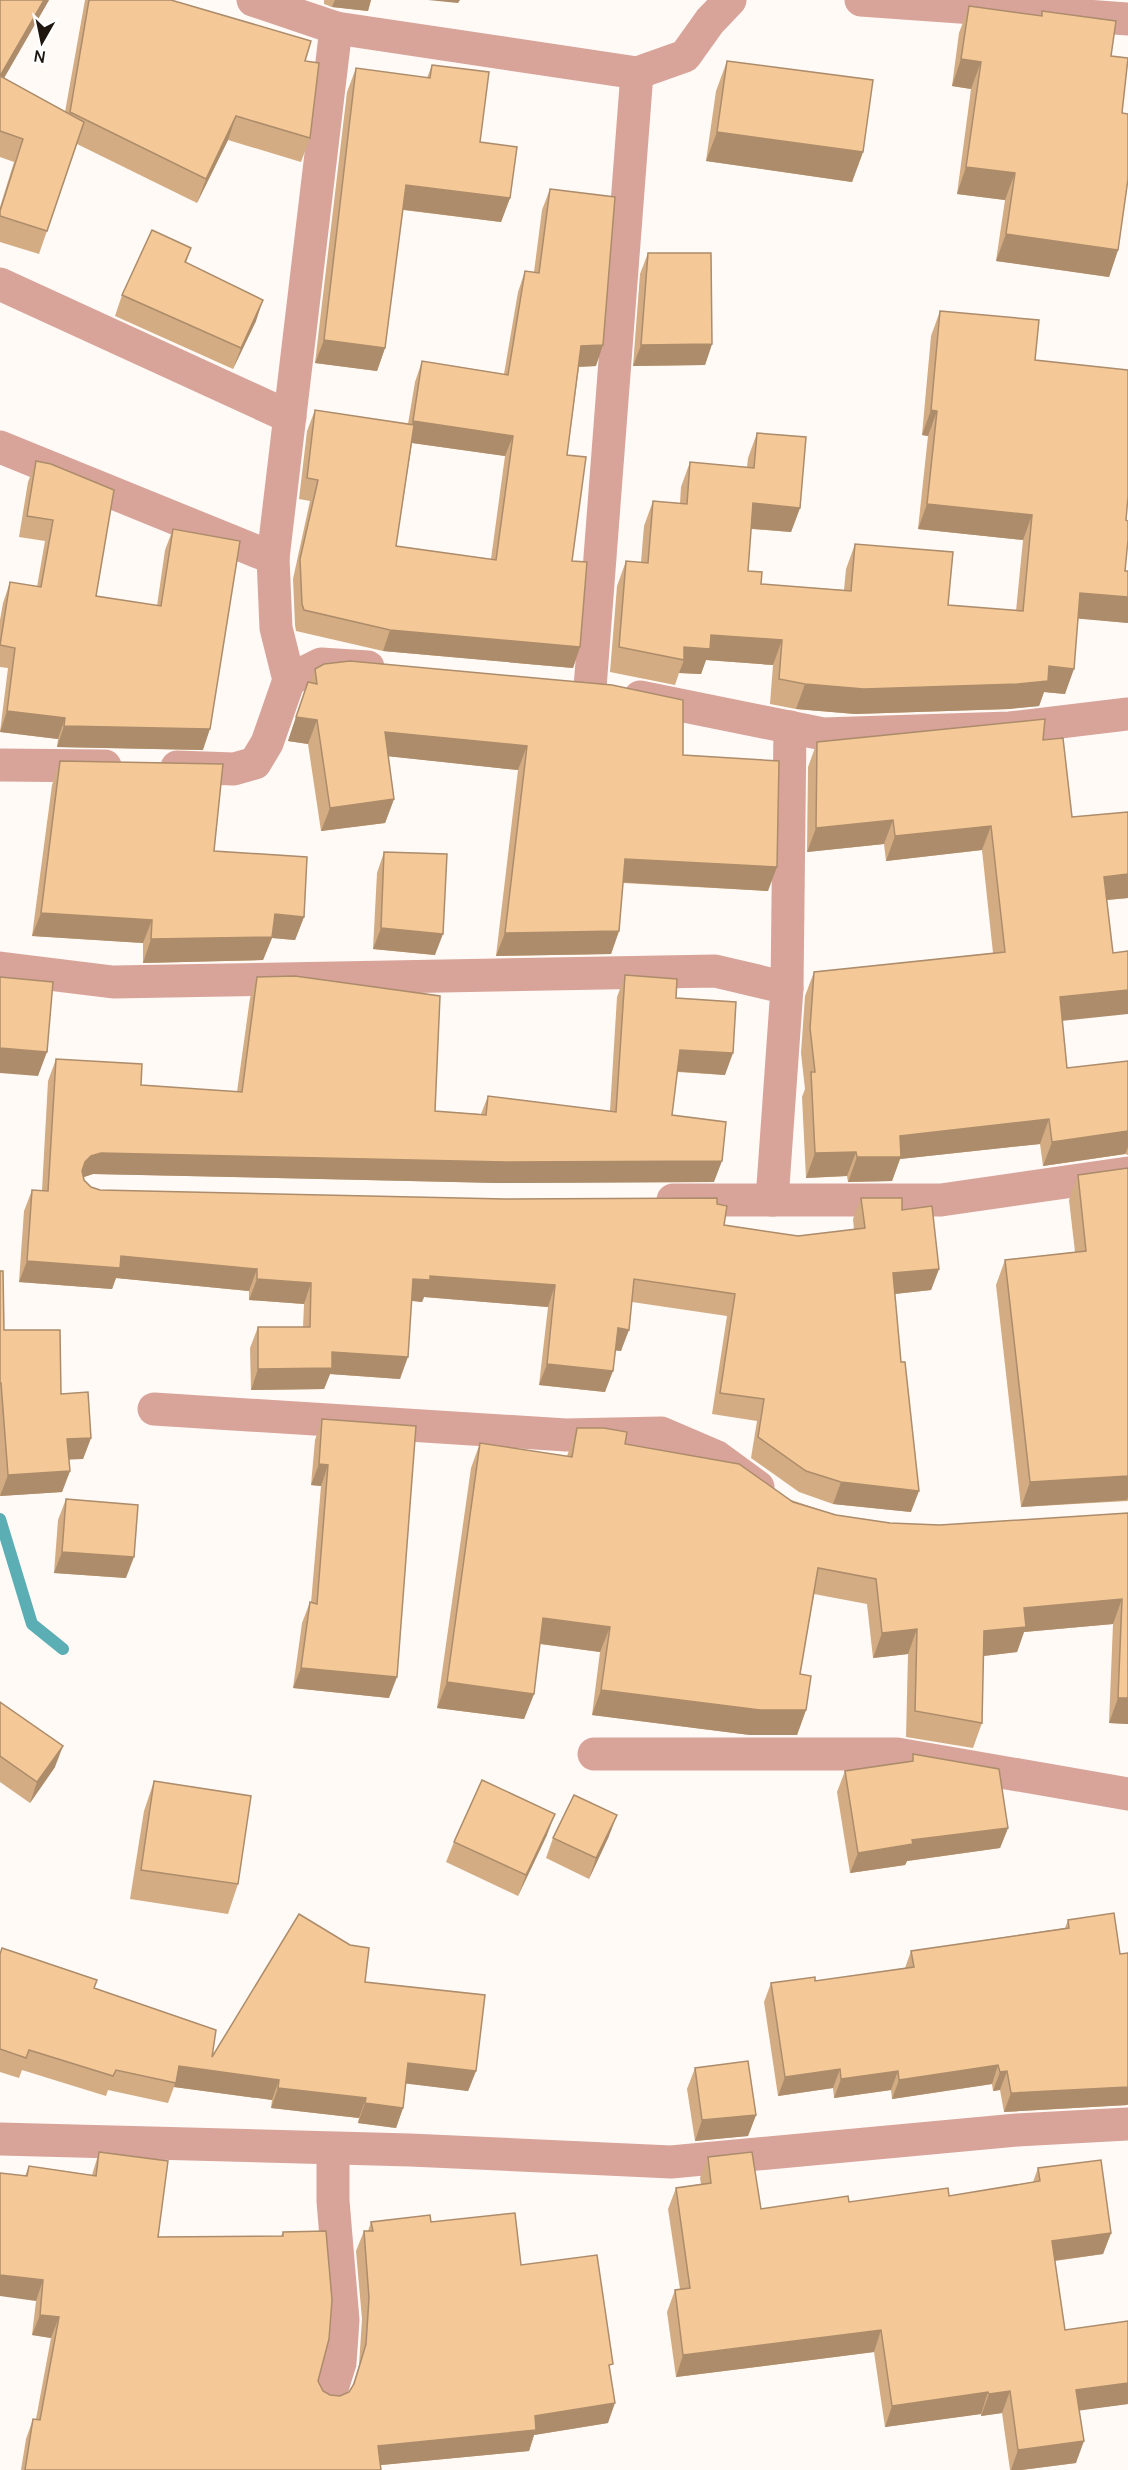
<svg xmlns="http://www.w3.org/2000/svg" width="1128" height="2470" viewBox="0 0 1128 2470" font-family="Manrope,sans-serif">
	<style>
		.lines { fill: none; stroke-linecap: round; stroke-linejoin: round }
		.stream { stroke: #5baeb3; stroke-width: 12 }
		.street { stroke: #d8a49a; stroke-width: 33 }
		.wall { fill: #d3ac83; fill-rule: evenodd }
		.shaded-wall { fill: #ac8c6a }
		.building { fill: #f5c898; stroke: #ac8c6a; stroke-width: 1.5 }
	</style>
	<rect width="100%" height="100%" fill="#fffaf6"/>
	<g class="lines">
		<polyline class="stream" points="0,1519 32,1624 63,1649"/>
		<g class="street">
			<polyline points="253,0 336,28 637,73 685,56 710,21 730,0"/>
			<polyline points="861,0 1128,19"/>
			<polyline points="0,284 290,417"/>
			<polyline points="0,447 273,558"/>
			<polyline points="289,680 276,628 273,558 336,28"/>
			<polyline points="590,688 637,73"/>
			<polyline points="640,697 823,734 1010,728 1128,714"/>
			<polyline points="0,765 105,766"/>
			<polyline points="177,767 234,769 255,763 267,743 289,680 321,664 368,667"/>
			<polyline points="0,968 113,982 715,971 787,988 772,1200"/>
			<polyline points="787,988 790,727"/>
			<polyline points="673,1200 941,1200 1128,1173"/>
			<polyline points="154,1409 566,1435 661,1433 717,1457 758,1487"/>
			<polyline points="594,1754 897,1754 1128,1794"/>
			<polyline points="0,2139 410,2150 671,2162 1017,2130 1128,2124"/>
			<polyline points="329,2398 340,2363 343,2320 333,2201 333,2149"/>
		</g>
	</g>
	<g class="wall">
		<polygon points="0,0 49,0 4,78 65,112 85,0 171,0 305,61 310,138 301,162 228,140 197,203 77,144 39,254 0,242 0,207 14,162 0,157"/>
		<polygon points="324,0 371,0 368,11 332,7 324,4"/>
		<polygon points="969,6 1040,16 1042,11 1111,56 1122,113 1118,250 1109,277 996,261 1005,200 957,194 971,89 952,86 959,33"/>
		<polygon points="727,61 863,152 852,182 706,161 716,91"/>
		<polygon points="432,65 480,142 510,198 501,222 403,210 385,348 377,371 315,363 347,92 356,68 427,78"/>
		<path d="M550 189 596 366 579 367 567 455 572 561 580 647 573 668 383 651 296 631 295 625 293 579 310 501 299 499 307 431 315 410 408 424 415 382 422 361 504 374 518 292 525 271 534 272 542 210ZM412 443 505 456 491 559 396 546Z"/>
		<polygon points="191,248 186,263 256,321 233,369 115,316 122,295"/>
		<polygon points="648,253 712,344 705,365 633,366 640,274"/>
		<polygon points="940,311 1035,360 1126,520 1125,571 1128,571 1128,623 1078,618 1065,694 1044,692 1039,706 1009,709 855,714 796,709 770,704 773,665 706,660 701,674 679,673 675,685 610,672 617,586 626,561 641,562 644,526 653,501 680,503 681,487 690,462 747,467 748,458 757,433 800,508 791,532 751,529 748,571 761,584 844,590 846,569 855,544 948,605 1016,611 1023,540 918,529 928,436 922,435 931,336"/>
		<polygon points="36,461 96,596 157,606 165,550 173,529 203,750 57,747 58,739 0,732 8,668 0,667 0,620 3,603 10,582 37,587 45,541 19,537 28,482"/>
		<polygon points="315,669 683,755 768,891 623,883 619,931 611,954 496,956 518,770 388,756 394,799 385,823 321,831 308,744 288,741 308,682 310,683"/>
		<polygon points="1043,740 1072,817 1128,812 1128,898 1107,900 1062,1021 1067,1068 1128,1061 1128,1155 1125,1154 1043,1166 1040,1144 900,1159 892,1181 848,1182 847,1176 806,1178 802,1097 805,1089 801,1053 805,996 814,972 993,953 982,850 886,861 884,844 807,852 808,767 817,742"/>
		<polygon points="60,761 214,851 304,917 295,940 272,938 263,960 143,963 143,943 32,936 52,785"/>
		<polygon points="384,852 435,955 373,949 377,873"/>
		<polygon points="625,975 676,998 725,1075 677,1072 672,1115 714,1182 498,1183 93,1174 84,1177 84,1180 91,1187 100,1190 717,1204 724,1225 798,1236 854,1230 853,1219 861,1198 902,1210 939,1269 931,1290 895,1294 911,1512 833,1504 799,1492 751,1458 757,1421 712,1414 727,1316 632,1302 621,1351 615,1350 605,1392 539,1385 548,1307 424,1297 422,1302 412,1301 400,1379 330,1374 324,1389 251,1390 250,1348 258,1327 303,1327 304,1304 249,1300 249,1291 116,1278 112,1289 19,1282 24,1211 32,1190 42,1190 48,1081 56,1059 141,1085 237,1092 250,998 257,977 435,1111 481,1114 488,1096 610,1111 617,997"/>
		<polygon points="1128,1168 1128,1501 1021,1507 996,1285 1005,1260 1075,1252 1069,1200 1078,1175"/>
		<polygon points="0,1271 4,1330 61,1394 91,1438 83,1459 69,1459 70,1471 62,1492 0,1496"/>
		<polygon points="322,1419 389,1698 293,1688 302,1623 310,1602 311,1603 321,1486 311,1485 315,1440"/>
		<polygon points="577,1428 836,1515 890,1523 940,1525 1128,1513 1128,1724 1109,1723 1113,1624 1024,1632 1017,1652 983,1656 982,1723 973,1748 906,1737 908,1654 873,1658 867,1604 814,1594 800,1674 806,1710 797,1735 750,1735 592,1715 600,1652 540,1644 534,1694 524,1719 437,1708 471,1468 480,1443 567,1456"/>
		<polygon points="66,1499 126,1578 54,1573 58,1520"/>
		<polygon points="0,1702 55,1767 30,1803 0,1782"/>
		<polygon points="913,1754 1008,1828 1000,1848 907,1861 905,1865 850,1873 837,1792 845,1771 910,1761"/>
		<polygon points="154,1781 238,1884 228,1914 130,1899 144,1811"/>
		<polygon points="547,1835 518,1896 446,1862 454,1842"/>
		<polygon points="609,1836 589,1879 546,1858 553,1838"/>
		<polygon points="1068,1920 1120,1954 1128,1953 1128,2105 1004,2112 1000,2090 993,2091 992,2084 892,2099 891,2090 834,2098 833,2088 778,2096 764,2002 771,1983 815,1981 905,1968 911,1951 1065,1928"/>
		<polygon points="0,1954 94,1988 212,2057 365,1982 476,2071 468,2091 406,2083 403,2108 396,2128 358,2123 359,2118 271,2108 272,2100 174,2087 168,2103 108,2090 106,2096 22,2070 19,2078 0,2072"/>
		<polygon points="695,2068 756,2115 748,2136 695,2141 687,2089"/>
		<polygon points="99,2152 158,2237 281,2236 283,2232 318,2381 323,2391 330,2395 340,2396 349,2392 352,2387 359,2365 362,2319 356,2251 364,2231 368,2231 371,2222 431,2222 521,2265 610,2371 608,2423 534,2435 529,2451 381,2465 381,2470 21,2470 26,2439 33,2419 36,2419 51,2338 32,2335 36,2301 25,2176 29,2166 92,2175"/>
		<polygon points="708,2157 761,2209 949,2196 1033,2182 1038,2168 1111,2233 1103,2254 1055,2261 1065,2330 1128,2321 1128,2404 1079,2410 1076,2463 1021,2470 1010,2470 1002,2413 981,2416 981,2414 885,2427 874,2352 676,2377 667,2312 675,2290 680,2289 668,2209 676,2188 701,2184 700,2178"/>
	</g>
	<g class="shaded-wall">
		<polygon points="44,0 49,0 0,85 0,76"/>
		<polygon points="335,0 371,0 368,11 332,7"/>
		<polygon points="428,0 460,0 458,3"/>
		<polygon points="961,59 981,62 971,89 952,86"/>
		<polygon points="236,116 228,140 197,203 206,179"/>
		<polygon points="717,132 863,152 852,182 706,161"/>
		<polygon points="966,167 1015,173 1005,200 957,194"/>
		<polygon points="406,185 510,198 501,222 398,209"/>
		<polygon points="1006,234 1118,250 1109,277 996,261"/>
		<polygon points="263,300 256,321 233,369 241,348"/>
		<polygon points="324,340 385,348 377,371 315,363"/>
		<polygon points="712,344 705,365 633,366 641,345"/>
		<polygon points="603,345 596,366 574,367 581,346"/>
		<polygon points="931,410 937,411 928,436 922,435"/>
		<polygon points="413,421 513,436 505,456 405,442"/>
		<polygon points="753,503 800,508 791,532 744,528"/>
		<polygon points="927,504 1032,515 1023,540 918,529"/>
		<polygon points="1080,593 1128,597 1128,623 1071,618"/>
		<polygon points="390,630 580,647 573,668 383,651"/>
		<polygon points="711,635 782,640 773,665 706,660 701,674 679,673 684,660 684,647"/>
		<polygon points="1049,666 1074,669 1065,694 1044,692 1039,706 1009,709 855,714 796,709 805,684"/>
		<polygon points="7,711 65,718 58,739 0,732"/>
		<polygon points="296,717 317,720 308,744 288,741"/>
		<polygon points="64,726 210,729 203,750 57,747"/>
		<polygon points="385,732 527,746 518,770 376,755"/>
		<polygon points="394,799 385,823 321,831 330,808"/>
		<polygon points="893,820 884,844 807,852 816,828"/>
		<polygon points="991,826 982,850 886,861 895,836"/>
		<polygon points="625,859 777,867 768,891 617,882"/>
		<polygon points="1128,874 1128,898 1095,901 1104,877"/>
		<polygon points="41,913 152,920 143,943 32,936"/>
		<polygon points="275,914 304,917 295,940 272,938 263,960 143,963 151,939"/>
		<polygon points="381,928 443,934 435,955 373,949"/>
		<polygon points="619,931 611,954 496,956 505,933"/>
		<polygon points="1128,990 1128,1014 1051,1022 1060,997"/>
		<polygon points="0,1048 47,1052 38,1076 0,1073"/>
		<polygon points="680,1050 733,1053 725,1075 672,1071"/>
		<polygon points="1049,1119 1040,1144 900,1159 892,1181 848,1182 857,1157 900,1136"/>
		<polygon points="1128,1131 1128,1147 1125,1154 1043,1166 1052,1142"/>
		<polygon points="856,1152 847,1176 806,1178 815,1153"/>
		<polygon points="101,1153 722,1161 714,1182 498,1183 93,1174 84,1177 77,1184 85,1162 91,1156"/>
		<polygon points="121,1256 257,1269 249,1291 116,1278 112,1289 19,1282 27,1261"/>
		<polygon points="939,1269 931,1290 885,1295 893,1273"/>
		<polygon points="430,1276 555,1285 548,1307 424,1297 422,1302 405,1300 413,1279"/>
		<polygon points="257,1279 311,1283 304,1304 249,1300"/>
		<polygon points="618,1328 629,1330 621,1351 610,1350"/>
		<polygon points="332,1352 408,1357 400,1379 330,1374 324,1389 251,1390 258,1369"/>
		<polygon points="547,1364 613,1371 605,1392 539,1385"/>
		<polygon points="91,1438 83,1459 60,1460 67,1439"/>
		<polygon points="319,1464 328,1465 321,1486 311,1485"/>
		<polygon points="70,1471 62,1492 0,1496 8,1475"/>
		<polygon points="1128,1476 1128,1497 1127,1500 1021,1507 1030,1482"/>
		<polygon points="841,1482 919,1491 911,1512 833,1504"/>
		<polygon points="62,1552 134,1557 126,1578 54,1573"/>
		<polygon points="1122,1599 1113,1624 1024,1632 1017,1652 975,1657 984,1631 1024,1608"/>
		<polygon points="543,1618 610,1627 600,1652 534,1643"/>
		<polygon points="917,1629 908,1654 873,1658 882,1633"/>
		<polygon points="301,1668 397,1677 389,1698 293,1688"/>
		<polygon points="447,1682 534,1694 524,1719 437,1708"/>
		<polygon points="601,1690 806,1710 797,1735 750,1735 592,1715"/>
		<polygon points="1118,1698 1128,1698 1128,1724 1109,1723"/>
		<polygon points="63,1746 55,1767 30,1803 37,1782"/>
		<polygon points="555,1814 547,1835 518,1896 526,1875"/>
		<polygon points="617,1815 609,1836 589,1879 596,1858"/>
		<polygon points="1008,1828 1000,1848 907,1861 905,1865 850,1873 858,1853 912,1840"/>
		<polygon points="408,2063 476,2071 468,2091 401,2083"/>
		<polygon points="998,2065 992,2084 892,2099 899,2080"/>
		<polygon points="179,2066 279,2080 272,2100 174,2087"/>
		<polygon points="840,2069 833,2088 778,2096 785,2077"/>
		<polygon points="898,2071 891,2090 834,2098 841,2079"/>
		<polygon points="1007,2071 1000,2090 993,2091 1000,2072"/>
		<polygon points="1128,2087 1128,2103 1127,2105 1004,2112 1011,2093"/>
		<polygon points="278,2088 366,2098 359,2118 271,2108"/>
		<polygon points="365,2103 403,2108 396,2128 358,2123"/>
		<polygon points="756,2115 748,2136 695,2141 702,2120"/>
		<polygon points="1111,2233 1103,2254 1044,2262 1052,2241"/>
		<polygon points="0,2275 43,2280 36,2301 0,2296"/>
		<polygon points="40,2315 59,2317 51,2338 32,2335"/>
		<polygon points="881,2330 874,2352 676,2377 683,2355"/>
		<polygon points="1128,2383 1128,2404 1069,2412 1076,2390"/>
		<polygon points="1010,2391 1002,2413 981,2416 989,2394"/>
		<polygon points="988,2392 981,2414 885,2427 892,2406"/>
		<polygon points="615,2403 608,2423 534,2435 529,2451 371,2466 378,2446 535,2416"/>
		<polygon points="1084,2441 1076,2463 1021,2470 1011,2470 1018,2450"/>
	</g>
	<g class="building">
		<polygon points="0,0 44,0 0,76 84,122 47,231 0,216 0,211 23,139 0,131"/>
		<polygon points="89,0 171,0 311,41 305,61 319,63 310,138 236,116 206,179 70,112"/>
		<polygon points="969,6 1042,16 1042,11 1116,21 1111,56 1128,58 1122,113 1128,114 1128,179 1118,250 1006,234 1015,173 966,167 981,62 961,59"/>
		<polygon points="727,61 873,80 863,152 717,132"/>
		<polygon points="432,65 489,72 480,142 517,147 510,198 406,185 385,348 324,340 356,68 430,78"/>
		<polygon points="550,189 615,197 603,345 581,346 567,455 586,457 572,561 587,562 580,647 390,630 304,610 302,604 300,559 318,480 307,478 315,410 414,425 396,546 496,560 513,436 413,421 422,361 508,375 525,271 539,273"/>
		<polygon points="152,230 191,248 185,262 263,300 241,348 122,295"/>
		<polygon points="648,253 711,253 712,344 641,345"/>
		<polygon points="940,311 1039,320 1035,360 1128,370 1128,497 1126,520 1128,521 1128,540 1125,571 1128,571 1128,597 1080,593 1074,669 1049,666 1048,681 1018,684 864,689 805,684 779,679 782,640 711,635 710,649 684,647 684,660 619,647 626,561 648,563 653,501 687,504 690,462 754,468 757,433 806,437 800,508 753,503 748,571 762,572 761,584 851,591 855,544 953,552 948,605 1023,611 1032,515 927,504 937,411 931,410"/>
		<polygon points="36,461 51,464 114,490 96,596 161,606 173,529 240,541 210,729 64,726 65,718 7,711 15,648 0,645 10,582 41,587 53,520 27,516"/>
		<polygon points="350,661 612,685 683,700 683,755 779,761 777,867 625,859 619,931 505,933 527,746 385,732 394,799 330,808 317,720 296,717 308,682 317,684 315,669 324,664"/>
		<polygon points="1045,719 1043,740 1063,738 1072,817 1128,812 1128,874 1104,877 1113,953 1128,951 1128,990 1060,997 1067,1068 1128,1061 1128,1131 1052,1142 1049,1119 900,1136 901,1157 857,1157 856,1152 815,1153 811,1072 815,1072 810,1028 814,972 1005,952 991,826 895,836 893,820 816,828 817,742"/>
		<polygon points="60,761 223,764 214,851 307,857 304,917 275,914 272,937 151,939 152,920 41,913"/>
		<polygon points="384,852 447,854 443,934 381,928"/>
		<polygon points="625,975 677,979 676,998 736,1002 733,1053 680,1050 672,1115 726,1122 722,1161 506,1162 101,1153 91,1156 85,1162 82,1171 84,1180 91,1187 100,1190 505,1199 717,1198 717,1204 727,1206 724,1225 798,1236 865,1228 861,1198 902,1198 902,1210 932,1206 939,1269 893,1273 901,1362 905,1362 919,1491 841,1482 806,1471 758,1437 764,1399 720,1393 735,1294 634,1279 629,1330 618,1328 613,1371 547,1364 555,1285 430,1276 430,1280 413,1279 408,1357 332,1352 332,1368 258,1369 258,1327 310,1327 311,1283 257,1279 257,1269 121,1256 120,1268 27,1261 32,1190 48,1191 56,1059 142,1064 141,1085 242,1092 257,977 295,976 440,996 435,1111 486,1115 488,1096 616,1112"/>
		<polygon points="0,977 53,982 47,1052 0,1048"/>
		<polygon points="1128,1168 1128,1476 1030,1482 1005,1260 1086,1251 1078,1175"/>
		<polygon points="0,1271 3,1271 4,1330 60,1330 61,1394 88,1392 91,1438 67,1439 70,1471 8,1475 1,1383 0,1383"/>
		<polygon points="322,1419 416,1426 397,1677 301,1668 310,1602 317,1604 328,1465 319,1464"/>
		<polygon points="577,1428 604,1428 627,1432 625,1444 739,1464 793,1502 836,1515 890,1523 940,1525 1128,1513 1128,1698 1118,1698 1122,1599 1024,1608 1026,1627 984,1631 982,1723 915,1711 917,1629 882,1633 876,1579 818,1568 800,1674 811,1676 806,1710 760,1710 601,1690 610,1627 543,1618 534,1694 447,1682 480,1443 572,1457"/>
		<polygon points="66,1499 138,1505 134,1557 62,1552"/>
		<polygon points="0,1702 63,1746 37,1782 0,1756"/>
		<polygon points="913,1754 999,1769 1008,1828 912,1840 913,1844 858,1853 845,1771 913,1761"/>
		<polygon points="482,1780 555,1814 526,1875 454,1842"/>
		<polygon points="154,1781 251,1796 238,1884 141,1870"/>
		<polygon points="574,1795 617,1815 596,1858 553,1838"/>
		<polygon points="1114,1913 1120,1954 1128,1953 1128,2087 1011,2093 1007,2071 1000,2072 998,2065 899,2080 898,2071 841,2079 840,2069 785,2077 771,1983 815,1977 815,1981 914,1967 911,1951 1069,1928 1068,1920"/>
		<polygon points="299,1914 350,1945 369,1948 365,1982 485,1995 476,2071 408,2063 403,2108 365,2103 366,2098 278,2088 279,2080 179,2066 176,2083 116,2070 113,2076 29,2050 26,2058 0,2049 0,1954 2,1948 97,1980 94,1988 216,2030 212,2057"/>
		<polygon points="748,2061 756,2115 702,2120 695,2068"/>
		<polygon points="99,2152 168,2161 158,2237 283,2236 283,2232 326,2231 332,2300 329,2339 318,2381 323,2391 330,2395 340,2396 349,2392 354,2384 366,2344 369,2298 364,2231 373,2231 371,2222 430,2215 431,2222 515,2213 521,2265 597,2255 613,2364 609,2365 615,2403 535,2416 536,2430 378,2446 381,2470 25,2470 33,2419 40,2420 59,2317 40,2315 43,2280 0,2275 0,2173 27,2176 29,2166 96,2176"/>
		<polygon points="752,2152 761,2209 848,2196 849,2202 948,2188 949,2196 1040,2181 1038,2168 1101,2160 1111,2233 1052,2241 1065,2330 1128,2321 1128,2383 1076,2390 1084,2441 1018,2450 1010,2391 989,2394 988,2392 892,2406 881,2330 683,2355 675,2290 690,2288 676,2188 711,2183 708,2157"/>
	</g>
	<g transform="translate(42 42) rotate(189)" stroke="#ffffff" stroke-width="4.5" paint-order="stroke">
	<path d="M0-4.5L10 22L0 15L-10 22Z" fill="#1e160f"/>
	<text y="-9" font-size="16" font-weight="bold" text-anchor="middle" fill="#1e160f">N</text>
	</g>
</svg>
